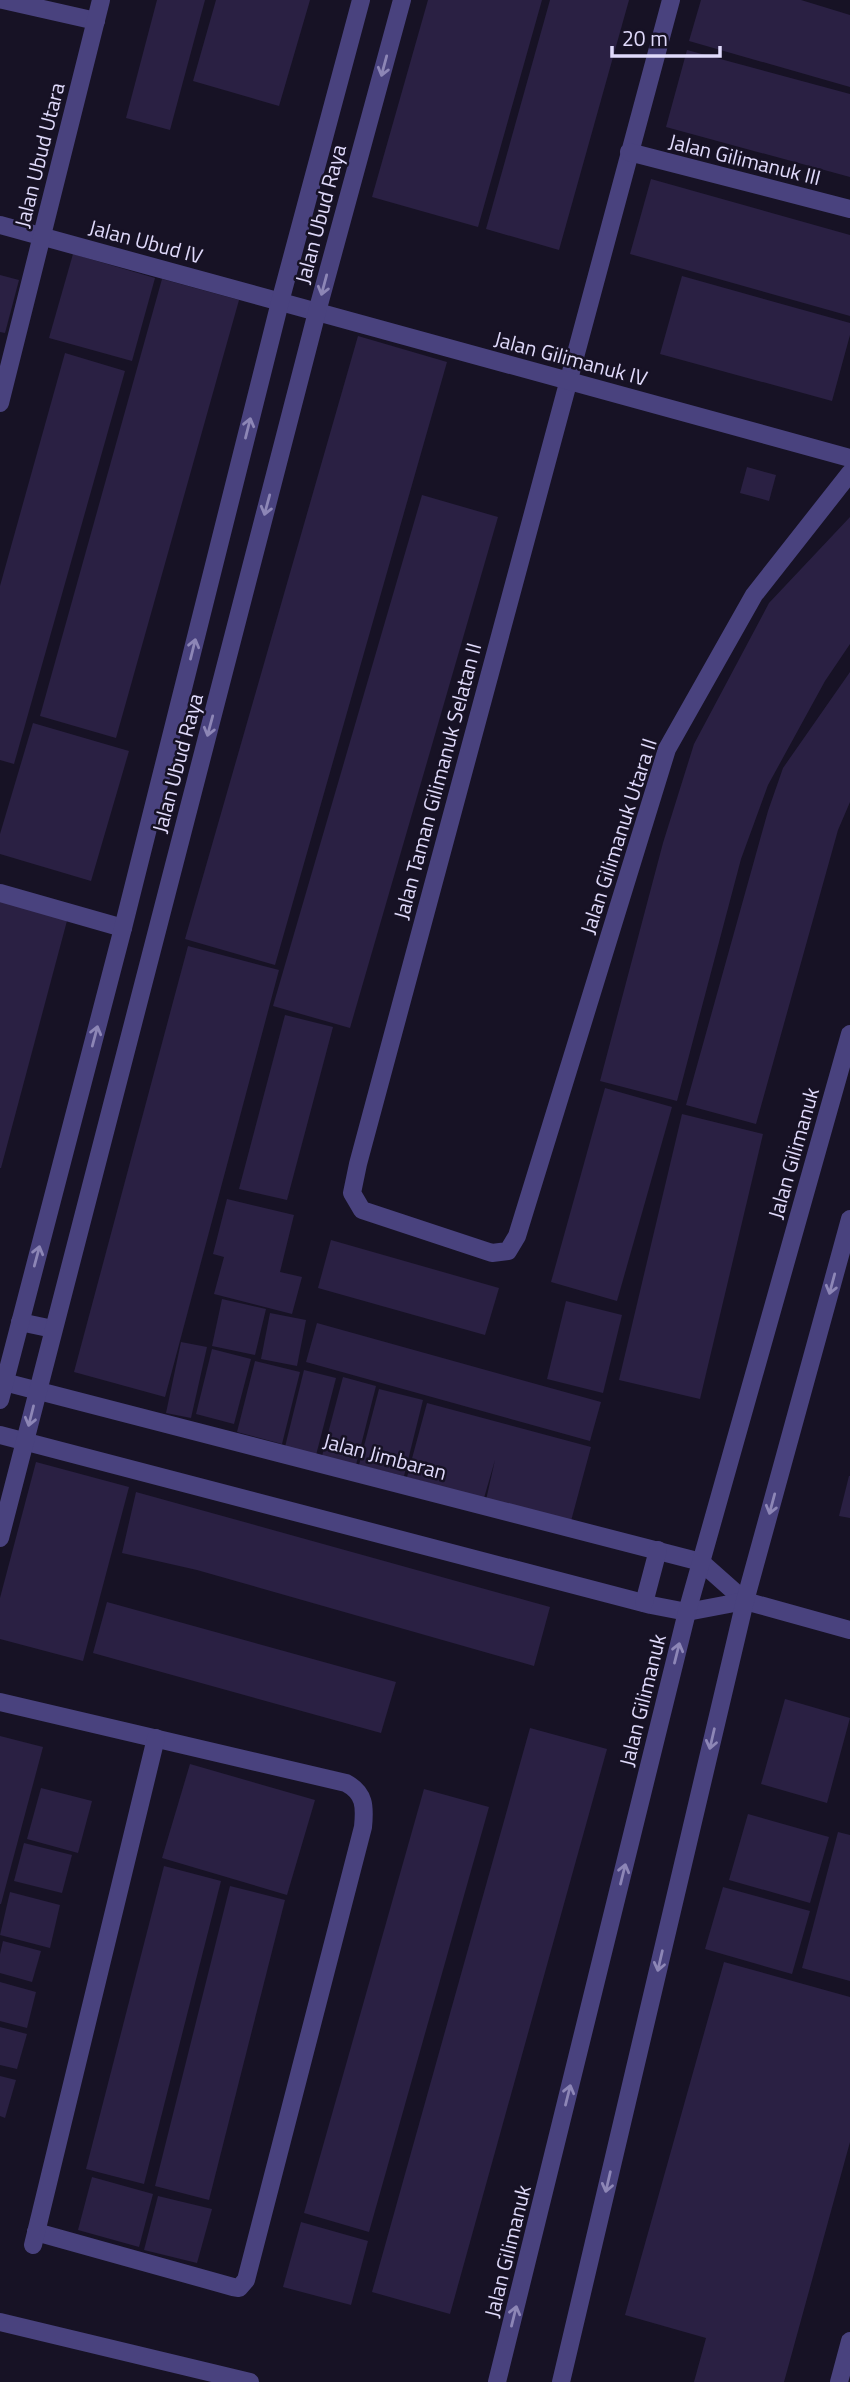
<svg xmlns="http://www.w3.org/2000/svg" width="850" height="2382" viewBox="0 0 850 2382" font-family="'Titillium Web',sans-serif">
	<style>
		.building { fill: #2a2043 }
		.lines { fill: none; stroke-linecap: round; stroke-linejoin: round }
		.minor { stroke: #49427e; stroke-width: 18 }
		.oneway { stroke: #8d86b6 }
		.labels { text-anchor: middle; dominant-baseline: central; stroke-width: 5; stroke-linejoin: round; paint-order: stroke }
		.street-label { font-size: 21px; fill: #e0dafb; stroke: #171225 }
	</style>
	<rect width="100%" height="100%" fill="#171225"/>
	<g class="building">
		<polygon points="157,0 205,0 170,130 126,118"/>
		<polygon points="216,0 310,0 279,106 193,81"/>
		<polygon points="428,0 542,0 478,227 372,197"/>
		<polygon points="550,0 629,0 559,250 486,229"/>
		<polygon points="701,0 801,0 850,15 850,87 689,41"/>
		<polygon points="687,50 850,94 850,177 666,127"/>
		<polygon points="651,179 850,235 850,316 630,254"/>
		<polygon points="73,254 155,278 132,361 49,338"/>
		<polygon points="0,275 19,280 5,333 0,332"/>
		<polygon points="682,276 850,323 850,335 832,401 660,354"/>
		<polygon points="162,279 239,300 116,738 40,716"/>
		<polygon points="358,336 447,362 275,965 185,939"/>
		<polygon points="65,353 125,371 14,764 0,760 0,586"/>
		<polygon points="747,467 776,475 769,501 740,493"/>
		<polygon points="422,495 498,517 350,1028 273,1006"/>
		<polygon points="850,517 850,644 825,681 768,785 741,859 677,1101 600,1081 663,843 694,744 769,603"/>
		<polygon points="850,672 850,802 838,830 756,1124 686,1105 768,811 783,768"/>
		<polygon points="33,723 129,751 91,881 0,854 0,834"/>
		<polygon points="0,899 68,917 1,1168 0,1168"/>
		<polygon points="188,946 279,970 165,1397 74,1372"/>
		<polygon points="285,1015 333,1027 287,1200 239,1189"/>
		<polygon points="605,1088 672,1107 617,1301 551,1282"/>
		<polygon points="682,1114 763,1134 700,1399 619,1380"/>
		<polygon points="227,1199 294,1215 280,1272 302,1277 292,1314 214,1294 224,1257 213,1254"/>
		<polygon points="331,1240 499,1288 485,1335 318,1288"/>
		<polygon points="222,1299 266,1309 255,1355 212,1346"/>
		<polygon points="566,1301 622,1315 603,1393 547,1379"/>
		<polygon points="270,1313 306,1320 297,1366 261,1359"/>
		<polygon points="317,1323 601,1402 590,1441 306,1362"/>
		<polygon points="181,1342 207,1347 191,1418 166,1413"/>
		<polygon points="212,1349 251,1359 234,1424 196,1414"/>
		<polygon points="255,1361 300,1372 282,1444 237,1432"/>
		<polygon points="304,1370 336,1378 315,1459 284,1451"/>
		<polygon points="343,1377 376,1386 356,1465 322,1456"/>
		<polygon points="379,1389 423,1400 404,1476 359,1465"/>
		<polygon points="427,1403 591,1447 571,1521 486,1500 495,1460 484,1498 407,1477"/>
		<polygon points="36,1462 129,1487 83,1661 0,1639 0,1598"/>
		<polygon points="849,1476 850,1476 850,1518 839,1516"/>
		<polygon points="136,1492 550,1607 534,1666 197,1570 122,1553"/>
		<polygon points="107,1602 396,1682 381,1733 93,1653"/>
		<polygon points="785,1699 850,1718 827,1803 761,1784"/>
		<polygon points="530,1728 607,1749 450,2314 372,2292"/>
		<polygon points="0,1736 43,1747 1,1904 0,1904"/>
		<polygon points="190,1764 315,1800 287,1895 162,1858"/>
		<polygon points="41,1788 92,1801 78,1853 27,1839"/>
		<polygon points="424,1789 489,1807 369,2232 304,2213"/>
		<polygon points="748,1814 829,1837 810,1903 729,1880"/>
		<polygon points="838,1832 850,1835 850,1981 802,1968"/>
		<polygon points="24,1843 72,1855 62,1893 14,1881"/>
		<polygon points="164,1866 221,1881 144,2184 86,2169"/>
		<polygon points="230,1886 285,1900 209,2200 155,2186"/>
		<polygon points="723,1887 810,1911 792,1974 705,1949"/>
		<polygon points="10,1892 60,1905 50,1948 0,1935"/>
		<polygon points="3,1941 41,1951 32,1982 0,1973 0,1954"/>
		<polygon points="724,1962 850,1997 850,2142 784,2382 694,2382 706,2338 625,2315"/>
		<polygon points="0,1982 36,1992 27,2028 0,2021"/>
		<polygon points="0,2027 27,2034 17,2069 0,2065"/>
		<polygon points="0,2076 16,2080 5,2118 0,2116"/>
		<polygon points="92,2177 153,2194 139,2247 78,2230"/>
		<polygon points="158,2196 212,2209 197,2263 144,2250"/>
		<polygon points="301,2222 368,2241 351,2305 283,2287"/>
	</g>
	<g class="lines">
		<g class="minor">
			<polyline points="3,0 96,21"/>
			<polyline points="671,0 358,1164 352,1193 362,1210 492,1253 508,1251 517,1236 667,749 754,595 850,473"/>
			<polyline points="629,152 850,209"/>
			<polyline points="0,225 850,458"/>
			<polyline points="0,403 101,0"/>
			<polyline points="0,893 123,928"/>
			<polyline points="20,1322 53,1329"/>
			<polyline points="0,1381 701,1562 745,1601"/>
			<polyline points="0,1400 123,928 280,302 361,0"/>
			<polyline points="0,1435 651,1605 687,1612 745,1601 850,1630"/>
			<polyline points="0,1538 317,312 402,0"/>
			<polyline points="644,1603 658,1550"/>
			<path d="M0 1702 346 1783C365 1793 365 1807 363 1827L246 2280 239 2288 233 2287 36 2232"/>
			<polyline points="33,2245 156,1738"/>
			<polyline points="0,2322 250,2382"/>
			<polyline points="497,2382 687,1612 850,1034"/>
			<polyline points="561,2382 745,1601 850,1219"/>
			<polyline points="839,2382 850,2341"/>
		</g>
	</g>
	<defs><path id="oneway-shaft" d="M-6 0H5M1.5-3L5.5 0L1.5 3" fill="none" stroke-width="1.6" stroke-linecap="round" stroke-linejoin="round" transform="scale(1.75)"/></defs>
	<g class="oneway">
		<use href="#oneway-shaft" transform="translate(384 66) rotate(105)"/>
		<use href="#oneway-shaft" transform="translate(324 285) rotate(105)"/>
		<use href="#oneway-shaft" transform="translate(248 428) rotate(-76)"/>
		<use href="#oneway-shaft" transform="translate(267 505) rotate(105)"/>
		<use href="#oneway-shaft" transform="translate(193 649) rotate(-76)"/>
		<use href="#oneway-shaft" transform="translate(210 726) rotate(105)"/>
		<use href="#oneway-shaft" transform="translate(95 1036) rotate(-75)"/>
		<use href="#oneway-shaft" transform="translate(37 1256) rotate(-75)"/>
		<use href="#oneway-shaft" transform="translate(832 1284) rotate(105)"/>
		<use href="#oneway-shaft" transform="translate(31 1416) rotate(104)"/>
		<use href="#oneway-shaft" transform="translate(772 1504) rotate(105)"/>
		<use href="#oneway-shaft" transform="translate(677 1653) rotate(-76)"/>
		<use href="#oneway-shaft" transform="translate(712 1739) rotate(103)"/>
		<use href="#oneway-shaft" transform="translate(623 1874) rotate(-76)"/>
		<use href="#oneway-shaft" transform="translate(660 1961) rotate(103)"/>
		<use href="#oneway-shaft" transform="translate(568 2095) rotate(-76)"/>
		<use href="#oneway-shaft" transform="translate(608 2182) rotate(103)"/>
		<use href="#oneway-shaft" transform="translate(514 2316) rotate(-76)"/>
	</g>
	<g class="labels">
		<g class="street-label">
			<text transform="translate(39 155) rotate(-76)">Jalan Ubud Utara</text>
			<text transform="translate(745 159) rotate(14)">Jalan Gilimanuk III</text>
			<text transform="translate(320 214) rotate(-75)">Jalan Ubud Raya</text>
			<text transform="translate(146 241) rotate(15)">Jalan Ubud IV</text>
			<text transform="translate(571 358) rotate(15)">Jalan Gilimanuk IV</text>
			<text transform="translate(177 763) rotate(-75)">Jalan Ubud Raya</text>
			<text transform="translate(437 781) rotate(-75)">Jalan Taman Gilimanuk Selatan II</text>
			<text transform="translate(618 836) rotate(-72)">Jalan Gilimanuk Utara II</text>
			<text transform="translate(793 1153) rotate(-74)">Jalan Gilimanuk</text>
			<text transform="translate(385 1456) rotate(15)">Jalan Jimbaran</text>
			<text transform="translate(642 1700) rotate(-76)">Jalan Gilimanuk</text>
			<text transform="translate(507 2251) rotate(-76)">Jalan Gilimanuk</text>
		</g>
	</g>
	<path d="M612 46v10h108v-10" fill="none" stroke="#e0dafb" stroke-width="3.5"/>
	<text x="622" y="46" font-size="21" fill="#e0dafb" stroke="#171225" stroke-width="5" paint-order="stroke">20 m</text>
</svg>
